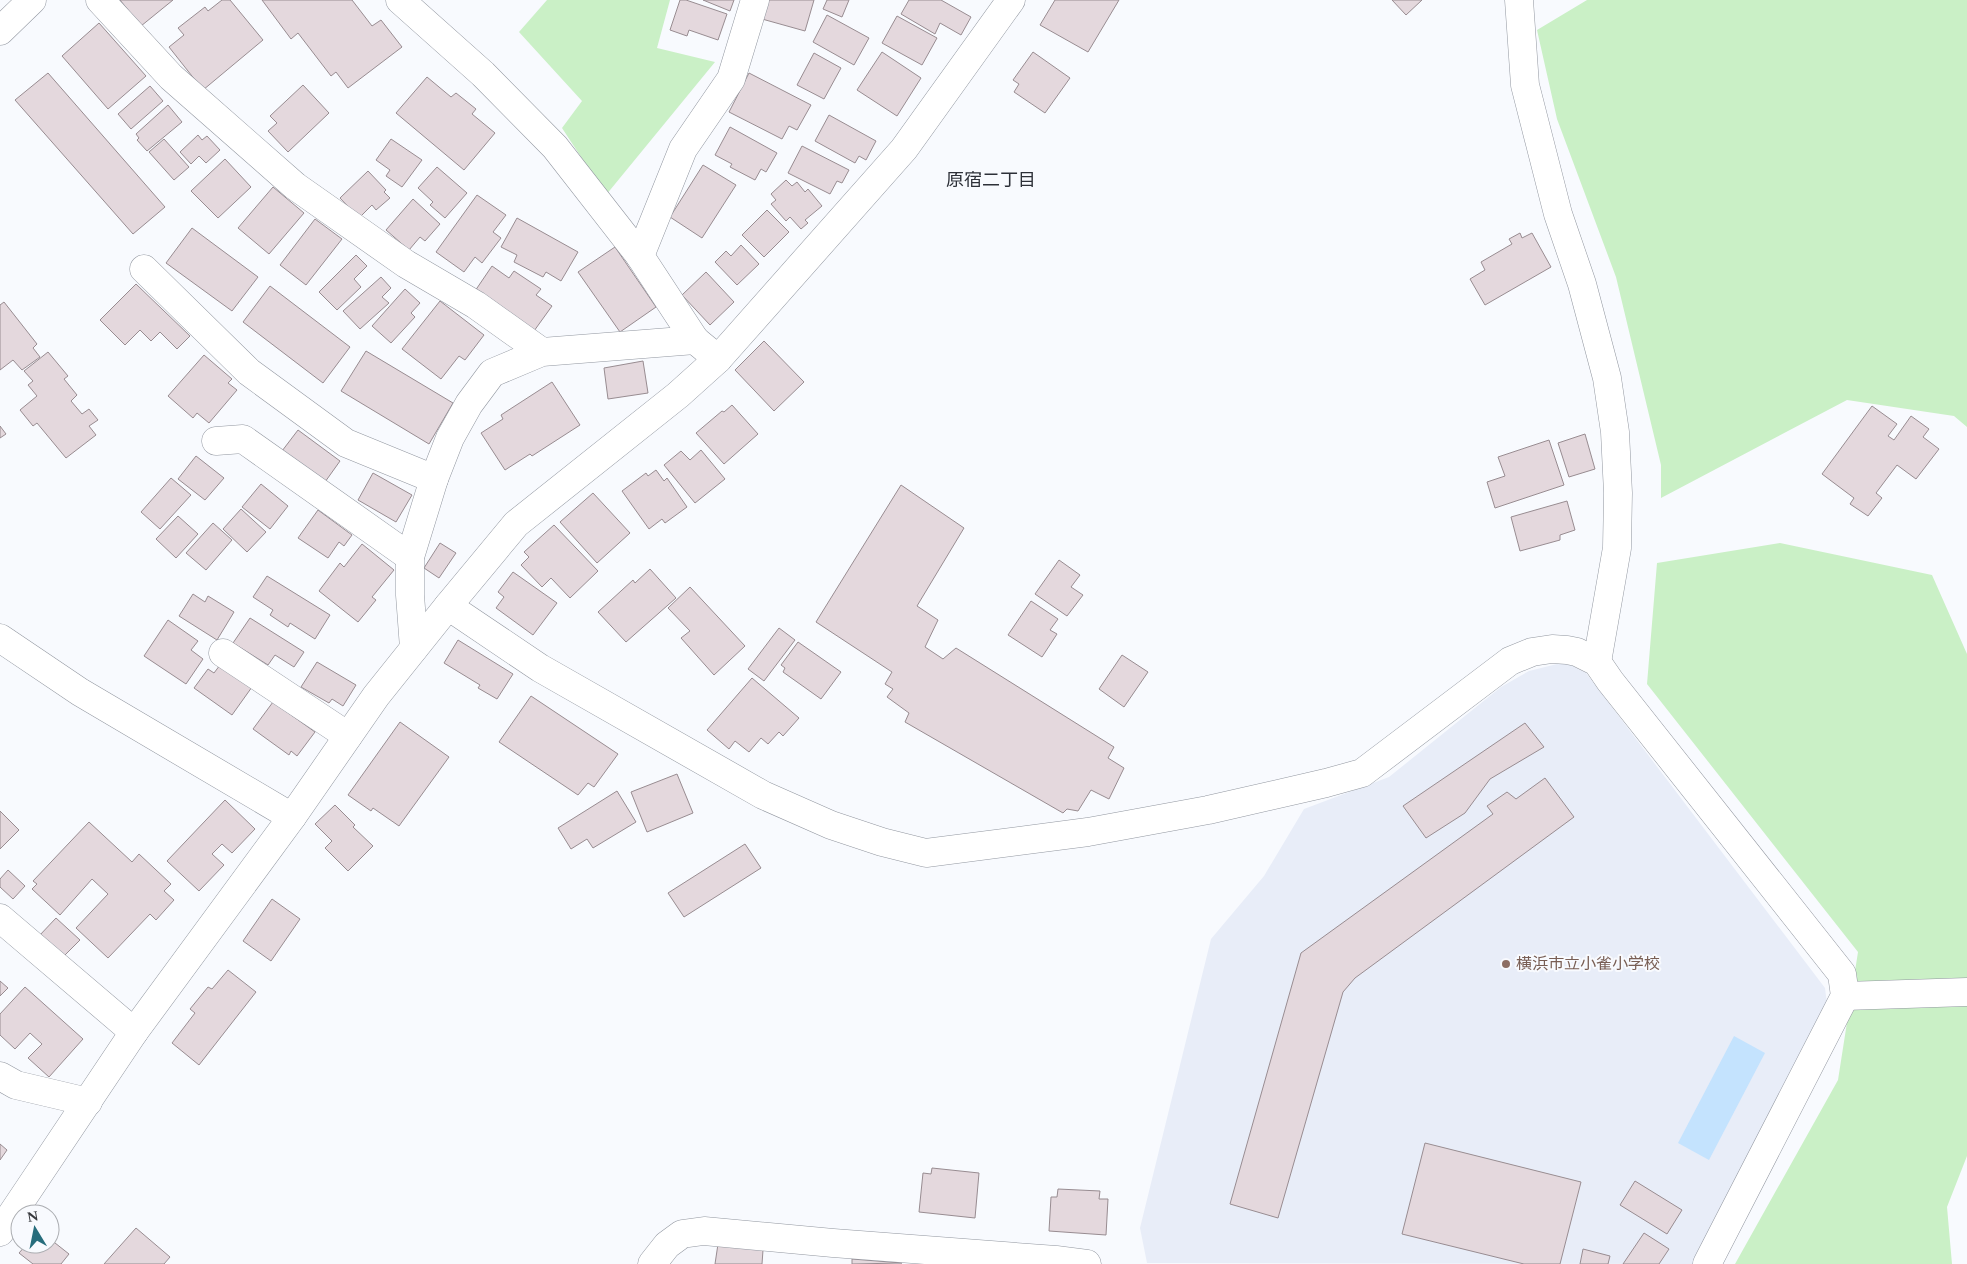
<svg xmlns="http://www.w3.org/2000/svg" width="1967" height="1264" viewBox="0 0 1967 1264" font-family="Spectral,'Noto Sans JP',serif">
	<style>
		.built { fill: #e8edf8 }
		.green { fill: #caf0c6 }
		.water { fill: #c4e3fe }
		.building { fill: #e4d8dd; stroke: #988c91 }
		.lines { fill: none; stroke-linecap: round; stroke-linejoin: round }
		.minor-casing { stroke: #9297a0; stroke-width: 29 }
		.highway-casing { stroke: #9297a0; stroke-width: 29 }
		.minor { stroke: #fff; stroke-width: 28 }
		.highway { stroke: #fff; stroke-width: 28 }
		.education-dot { fill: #8d6e63; stroke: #f8fafe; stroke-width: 2 }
		.labels { text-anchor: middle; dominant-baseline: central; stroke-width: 4; stroke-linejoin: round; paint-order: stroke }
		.education-label { font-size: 16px; fill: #785e54; stroke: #f8fafe; text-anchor: start }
		.neighbourhood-label { font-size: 18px; fill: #2d3038; stroke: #f8fafe }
	</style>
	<rect width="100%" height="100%" fill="#f8fafe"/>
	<polygon class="built" points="1565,662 1586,673 1825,988 1827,1004 1694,1264 1147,1263 1140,1228 1211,939 1264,876 1304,809 1389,777 1501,687 1529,671"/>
	<g class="green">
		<polygon points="547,0 670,0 657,48 715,62 606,195 562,128 582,101 519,32"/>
		<polygon points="1587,0 1967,0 1967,427 1954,416 1847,400 1661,498 1661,465 1616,277 1557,119 1537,30"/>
		<polygon points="1780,543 1932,575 1967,654 1967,1156 1947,1207 1952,1264 1735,1264 1838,1080 1858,952 1647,684 1657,563"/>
	</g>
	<polygon class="water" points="1734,1036 1765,1053 1709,1160 1678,1143"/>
	<g class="building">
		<polygon points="120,0 173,0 141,26"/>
		<polygon points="222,0 230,0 263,40 203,90 169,47 184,35 178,28 205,7 208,11"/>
		<polygon points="262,0 352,0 372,26 381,20 402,47 348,88 336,72 331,76 298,33 291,39"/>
		<polygon points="680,0 686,0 727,14 718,40 689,30 687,36 670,30"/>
		<polygon points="703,0 734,0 730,11"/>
		<polygon points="767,0 814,0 805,31 762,19"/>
		<polygon points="827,0 849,0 842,17 823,9"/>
		<polygon points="909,0 941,0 971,17 961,35 940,23 935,34 901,14"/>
		<polygon points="1055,0 1119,0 1088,52 1040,25"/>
		<polygon points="1392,0 1422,0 1406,15"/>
		<polygon points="827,15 869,38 854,65 813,42"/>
		<polygon points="897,16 937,38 922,65 882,43"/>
		<polygon points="99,23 146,76 108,109 62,56"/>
		<polygon points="882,52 921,78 897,116 857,90"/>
		<polygon points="1033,52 1070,78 1045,113 1014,92 1019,84 1013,80"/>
		<polygon points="814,53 841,68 824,99 797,85"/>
		<polygon points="48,73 165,207 133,234 15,100"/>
		<polygon points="749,73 811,105 797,130 789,126 782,139 729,112"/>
		<polygon points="427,77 451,97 456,93 476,109 472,114 495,133 464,170 396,113"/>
		<polygon points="303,85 329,113 288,152 268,131 277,123 270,116"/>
		<polygon points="150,86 163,101 131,129 118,114"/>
		<polygon points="168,105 182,122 147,151 137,140 139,138 136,134"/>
		<polygon points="829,115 876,141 866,160 859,156 855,163 815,141"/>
		<polygon points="730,127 777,153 766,172 761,169 755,180 730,167 732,164 715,155"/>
		<polygon points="198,135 202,140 207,136 220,150 206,163 199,156 191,164 180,152"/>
		<polygon points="164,139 189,167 174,180 149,152"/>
		<polygon points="391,139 422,160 402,187 386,176 390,170 376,160"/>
		<polygon points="802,146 849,170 842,183 837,181 830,194 788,173"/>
		<polygon points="225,159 251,187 218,218 191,191"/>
		<polygon points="703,165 736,185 702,238 670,217"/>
		<polygon points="437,167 467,193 445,218 430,205 433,202 418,188"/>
		<polygon points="368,171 386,190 384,192 390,198 376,210 372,205 359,218 340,198"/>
		<polygon points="786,180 792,186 797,182 805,192 808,189 822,206 805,220 808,223 801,229 790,217 786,221 771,204 776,200 771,194"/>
		<polygon points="273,187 304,213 269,254 238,228"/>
		<polygon points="477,195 506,215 493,232 501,238 482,263 475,257 464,272 436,252"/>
		<polygon points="413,199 440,224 425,241 420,237 409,250 386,230"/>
		<polygon points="767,210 789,232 764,257 742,235"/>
		<polygon points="517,218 578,252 561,281 546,272 543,277 514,262 517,255 501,247"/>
		<polygon points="315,219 342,239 306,285 280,265"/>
		<polygon points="192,228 258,277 232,311 166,263"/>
		<polygon points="1520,233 1522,238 1532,233 1551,267 1485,305 1470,279 1485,270 1481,262 1512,244 1509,239"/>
		<polygon points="741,245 759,264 737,285 715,262 726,251 731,256"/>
		<polygon points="615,247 656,307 620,332 578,272"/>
		<polygon points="356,255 367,266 354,279 361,287 337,310 319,292"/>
		<polygon points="492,266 509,278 514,271 541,289 536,295 552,306 534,331 475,291"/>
		<polygon points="706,272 734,302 710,325 682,295"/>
		<polygon points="381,277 391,288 382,297 389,303 360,329 343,311"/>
		<polygon points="136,284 190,336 177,349 160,332 151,341 140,330 125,345 100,320"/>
		<polygon points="270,286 350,347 323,383 243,322"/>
		<polygon points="405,289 420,303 411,313 415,317 391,343 372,326"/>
		<polygon points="440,301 484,335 465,360 459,356 441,379 402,349"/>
		<polygon points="4,302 37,344 33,348 40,357 22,370 13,360 0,370 0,305"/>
		<polygon points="764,341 804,382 774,411 735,370"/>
		<polygon points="366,351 453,403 429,444 341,391"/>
		<polygon points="48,352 68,376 64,379 77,395 71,401 82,414 89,409 98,420 89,426 96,435 66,458 37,423 33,426 20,410 37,396 28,385 33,381 24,371"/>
		<polygon points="204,355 232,379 228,383 237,390 209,423 197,413 193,418 168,396"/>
		<polygon points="643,361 648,393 608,399 604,368"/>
		<polygon points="552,382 580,425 532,456 530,454 505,470 481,433 503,419 501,415"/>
		<polygon points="732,405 758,434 724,464 696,433 722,411 724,412"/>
		<polygon points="1872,406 1897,424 1888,436 1894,440 1911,416 1929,429 1923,437 1939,449 1916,479 1897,465 1876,493 1882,498 1868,516 1850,504 1854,498 1822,474"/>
		<polygon points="0,426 6,434 0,438"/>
		<polygon points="298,430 340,461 325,482 282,451"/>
		<polygon points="1585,434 1595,469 1569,477 1558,443"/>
		<polygon points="1549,440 1564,485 1495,508 1487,482 1505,476 1498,457"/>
		<polygon points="701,450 725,479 695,503 664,465 681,451 690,460"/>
		<polygon points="196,456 224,478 205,500 178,479"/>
		<polygon points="656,470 664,481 667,478 687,507 665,523 662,519 649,529 622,491 646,473 648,476"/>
		<polygon points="373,473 412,495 396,522 358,500"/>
		<polygon points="171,478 191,495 160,529 141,512"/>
		<polygon points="261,484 288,506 270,529 242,507"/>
		<polygon points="901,485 964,528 917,606 938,620 925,647 943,659 956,648 1114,747 1108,758 1124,768 1109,799 1091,790 1078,811 1067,809 1063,813 905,722 909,713 887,697 893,689 885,684 892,672 816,622"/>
		<polygon points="593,493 630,533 597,563 560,522"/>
		<polygon points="1567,501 1575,530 1560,535 1560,540 1520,551 1511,517"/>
		<polygon points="241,509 266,532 247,552 223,529"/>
		<polygon points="318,510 352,535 344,546 339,542 328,558 298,538"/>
		<polygon points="178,516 198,534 176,558 156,539"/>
		<polygon points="213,523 232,540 206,570 186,553"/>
		<polygon points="554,525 598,571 570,598 551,578 542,587 521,565 529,557 524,552"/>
		<polygon points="440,543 456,553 439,578 424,568"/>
		<polygon points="362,544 394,570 372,597 376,600 358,622 319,591 340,563 344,567"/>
		<polygon points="1059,560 1080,575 1071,587 1083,595 1067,616 1035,594"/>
		<polygon points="650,569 676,598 626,642 598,612 633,580 635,583"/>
		<polygon points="513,572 557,603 533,635 496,608 504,597 498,592"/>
		<polygon points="267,576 330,615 315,639 290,623 288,627 270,615 273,610 253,597"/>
		<polygon points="690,587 745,646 714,675 681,638 690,631 668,608"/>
		<polygon points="193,594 205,602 208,596 234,612 217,640 179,616"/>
		<polygon points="1031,601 1058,619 1050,630 1057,634 1042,657 1008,635"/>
		<polygon points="250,618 304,652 294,667 275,655 268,665 233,643"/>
		<polygon points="168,620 198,641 191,650 203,659 186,684 144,656"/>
		<polygon points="779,628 795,640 764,681 748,669"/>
		<polygon points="458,640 513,674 497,699 478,688 480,685 444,663"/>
		<polygon points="798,642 841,672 821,699 783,672 785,668 781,665"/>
		<polygon points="1122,655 1148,672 1124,707 1099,689"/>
		<polygon points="317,662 356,685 343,706 332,699 329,703 301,687"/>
		<polygon points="220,665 252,687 232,715 194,688 208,669 214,673"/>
		<polygon points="752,678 799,718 783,736 779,732 768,744 761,738 749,752 735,741 729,749 707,730"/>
		<polygon points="531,696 618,754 594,787 588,783 578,795 499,742"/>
		<polygon points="273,702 315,732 297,756 291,751 289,755 253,729"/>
		<polygon points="400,722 449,757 399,826 373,808 371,811 348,795"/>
		<polygon points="1525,723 1544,747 1490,779 1465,813 1426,838 1403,806"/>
		<polygon points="677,774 693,813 647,832 631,792"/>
		<polygon points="1545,778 1574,817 1355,978 1343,992 1278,1218 1230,1204 1301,953 1493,814 1487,806 1507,792 1516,799"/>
		<polygon points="617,791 636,822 593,848 587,839 571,849 558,828"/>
		<polygon points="225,800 255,829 232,853 222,844 212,854 224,865 199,891 167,861"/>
		<polygon points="335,805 355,825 353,827 373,846 348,871 325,848 332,841 315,824"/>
		<polygon points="0,811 19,830 0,849"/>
		<polygon points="89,822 132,862 139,854 171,884 164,891 174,900 156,920 150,914 108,958 76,928 108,894 92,879 60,915 32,889 37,884 33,881"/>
		<polygon points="745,844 761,868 684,917 668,893"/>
		<polygon points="8,870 25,886 13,899 0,887 0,879"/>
		<polygon points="272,899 300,919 271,961 243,941"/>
		<polygon points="56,918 80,940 62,958 39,936"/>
		<polygon points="228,970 256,992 199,1065 172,1043 195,1013 190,1009 208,987 212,989"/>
		<polygon points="0,981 8,988 0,996"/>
		<polygon points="25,987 83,1039 49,1077 28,1058 42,1044 30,1033 15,1049 0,1035 0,1014"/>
		<polygon points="1425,1143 1581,1182 1560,1264 1524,1264 1402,1234"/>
		<polygon points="0,1144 7,1150 0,1160"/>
		<polygon points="932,1168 979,1173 975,1218 919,1212 923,1173 931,1174"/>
		<polygon points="1635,1181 1682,1210 1667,1234 1620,1205"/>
		<polygon points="1058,1189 1100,1191 1099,1199 1108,1199 1106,1235 1049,1231 1051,1197 1057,1197"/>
		<polygon points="136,1228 170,1257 164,1264 104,1264"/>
		<polygon points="1644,1233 1669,1249 1659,1264 1623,1264"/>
		<polygon points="50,1239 69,1254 61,1264 33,1264 19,1253 27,1244 50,1244"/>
		<polygon points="718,1244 763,1250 762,1264 715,1264"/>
		<polygon points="1583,1249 1610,1256 1608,1264 1580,1264"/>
		<polygon points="852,1259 902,1263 852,1264"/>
	</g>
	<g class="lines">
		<g class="minor-casing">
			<g id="minor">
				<polyline points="100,0 171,77 295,186 406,264 476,305 542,352"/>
				<polyline points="400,0 483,74 555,147 640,256 695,340"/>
				<polyline points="1519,0 1525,85 1558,214 1582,284 1607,378 1615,432 1618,493 1617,548 1597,662"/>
				<polyline points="640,256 683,149 731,79 755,0"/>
				<polyline points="144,269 249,372 346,443 434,479"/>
				<polyline points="216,441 243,439 410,557"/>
				<polyline points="448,606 540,668 763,795 831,825 882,842 926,853 1088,832 1208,810 1326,783 1362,773 1510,661 1532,652 1552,649 1567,650 1577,652 1597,662 1610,681 1842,974 1845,996 1707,1264"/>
				<polyline points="0,638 80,692 292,817"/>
				<polyline points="414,648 410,595 410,557 434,479 450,438 469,404 492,373 542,352 695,340 718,359"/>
				<polyline points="223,653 348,736"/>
				<polyline points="0,918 134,1032"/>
				<polyline points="1845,996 1967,992"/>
				<polyline points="0,1076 16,1085 88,1102"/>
				<polyline points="0,1232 134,1032 292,817 376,696 448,606 516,524 678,395 718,359 904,149 1011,0"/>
				<polyline points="652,1264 667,1245 682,1234 704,1231 833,1243 1056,1260 1087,1264"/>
			</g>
		</g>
		<g class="highway-casing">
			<polyline id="highway" points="0,31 32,0"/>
		</g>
		<use href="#minor" class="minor"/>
		<use href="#highway" class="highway"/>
	</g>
	<circle class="education-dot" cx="1506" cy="964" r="5"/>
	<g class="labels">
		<g class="education-label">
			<text x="1516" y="964">横浜市立小雀小学校</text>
		</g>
		<g class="neighbourhood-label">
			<text x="991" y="180">原宿二丁目</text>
		</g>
	</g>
	<g transform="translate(35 1229) rotate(350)"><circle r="24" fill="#f8fafe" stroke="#abadb1"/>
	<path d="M0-4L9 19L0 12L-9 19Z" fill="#276d7c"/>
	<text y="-8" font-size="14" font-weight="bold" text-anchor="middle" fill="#37393d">N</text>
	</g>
</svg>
